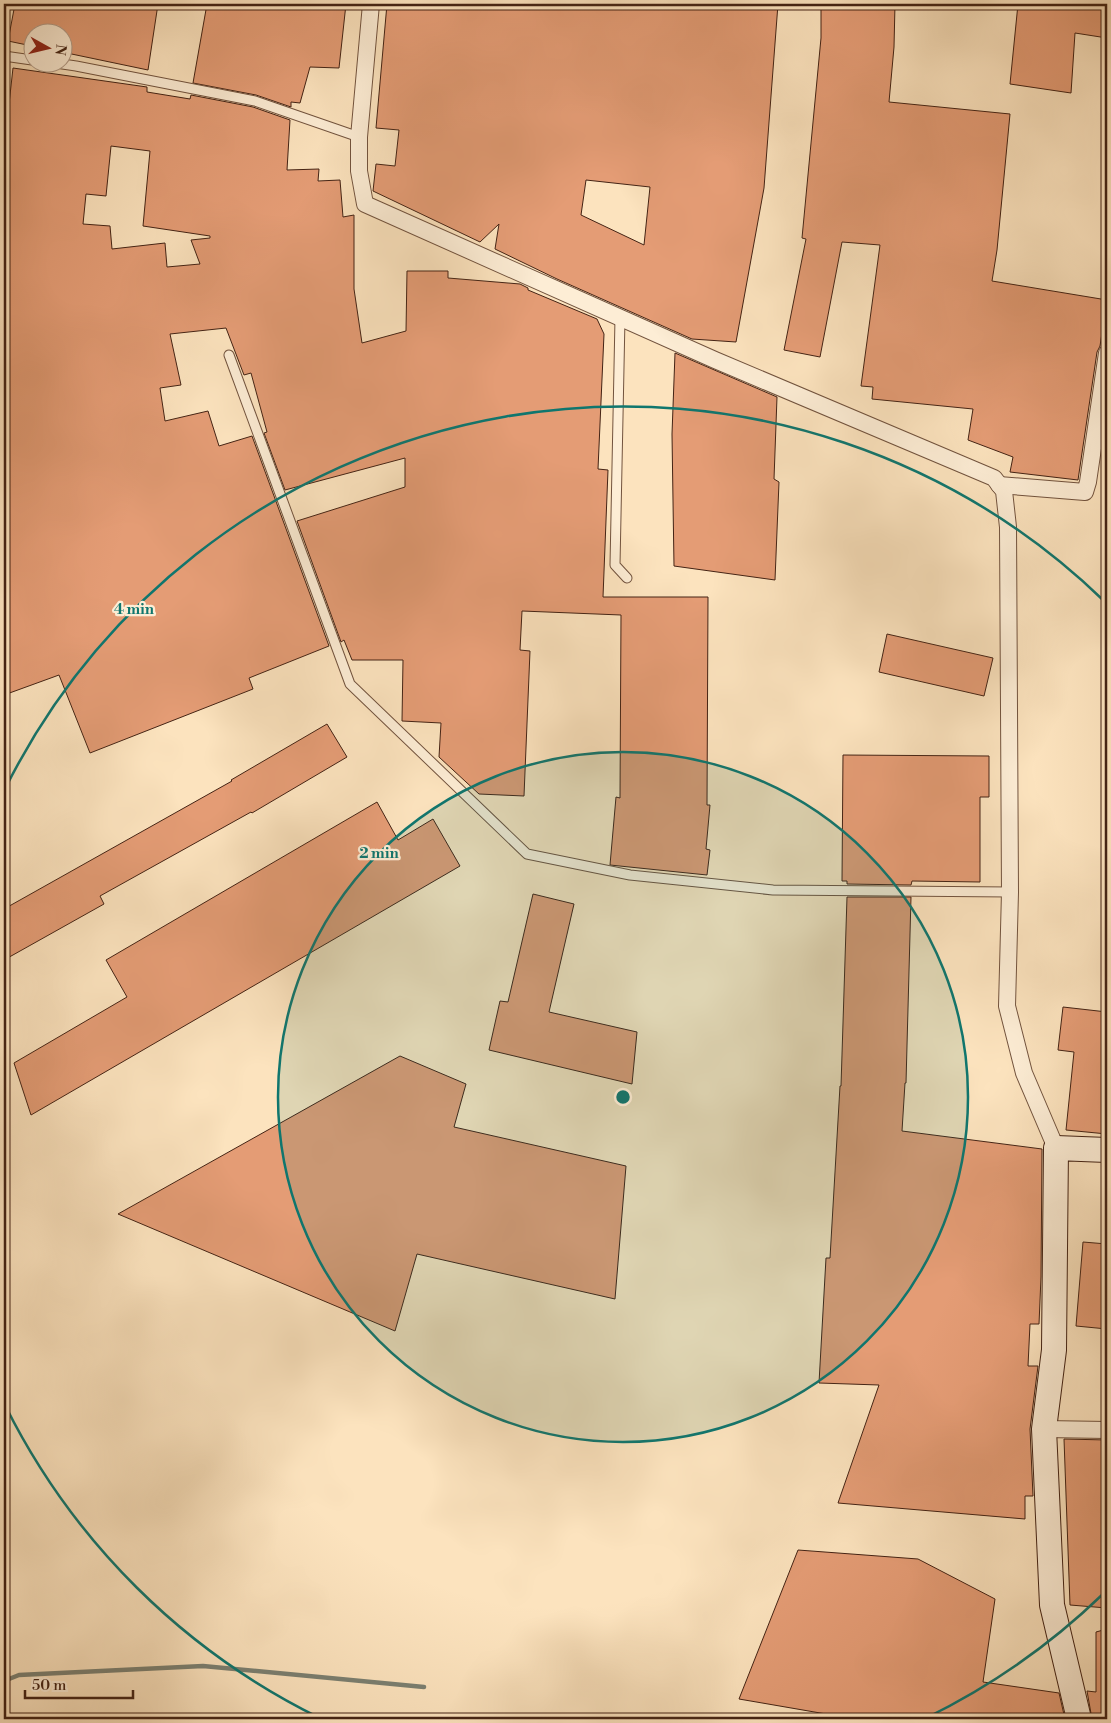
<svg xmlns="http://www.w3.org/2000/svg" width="1111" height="1723" viewBox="0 0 1111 1723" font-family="'Libre Bodoni',serif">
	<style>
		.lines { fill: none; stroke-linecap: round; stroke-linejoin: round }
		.stream { stroke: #7b8072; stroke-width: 4.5 }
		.building { fill: #e49c75; stroke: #442314; fill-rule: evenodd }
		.lane-casing { stroke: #72533e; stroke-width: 11 }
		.street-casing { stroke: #72533e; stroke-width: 18 }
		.secondary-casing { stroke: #442314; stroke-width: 26 }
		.lane { stroke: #fdedd5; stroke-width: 9 }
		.street { stroke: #fdedd5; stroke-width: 16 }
		.secondary { stroke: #fdedd5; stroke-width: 24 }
		.ring { fill: none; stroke: #0f766e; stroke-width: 2.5 }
		.centre { fill: #0f766e; stroke: #fdedd5; stroke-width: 2.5 }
		.ring-label { font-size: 15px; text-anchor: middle; font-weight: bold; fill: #0f766e; stroke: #fdedd5; stroke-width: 4.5; stroke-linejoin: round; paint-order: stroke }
	</style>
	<rect width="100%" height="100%" fill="#fce3be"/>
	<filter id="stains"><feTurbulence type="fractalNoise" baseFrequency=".004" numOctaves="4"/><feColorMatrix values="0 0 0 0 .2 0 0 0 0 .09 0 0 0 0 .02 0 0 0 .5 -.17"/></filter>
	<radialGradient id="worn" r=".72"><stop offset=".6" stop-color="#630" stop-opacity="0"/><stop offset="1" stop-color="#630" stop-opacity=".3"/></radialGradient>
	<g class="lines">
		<polyline class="stream" points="4,1681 19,1675 203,1666 424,1687"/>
	</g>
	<g class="building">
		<polygon points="15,4 158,4 148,70 62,52 62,32 32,32 32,46 8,41"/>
		<polygon points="207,4 346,4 339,68 310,67 300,103 291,102 291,107 256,95 193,83"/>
		<path d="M387 4 442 5V4H778L764 188 736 342 692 339 557 279 495 249 499 224 480 242 373 191 376 164 395 166 399 130 376 128ZM586 180 650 187 644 245 581 215Z"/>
		<polygon points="821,4 895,4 894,47 889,102 1010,114 997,250 992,281 1107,300 1100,346 1097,352 1078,480 1010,472 1013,457 968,440 973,409 872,399 873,387 861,386 880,245 842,242 820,357 784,350 806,239 802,238 821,38"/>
		<polygon points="1018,4 1107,4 1107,38 1075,33 1071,93 1010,84"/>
		<path d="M13 68 147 87V92L190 99 191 95 253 107 290 120 287 170 319 169 318 181 340 180 343 217 354 215V289L362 343 406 331 407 271H448V278L520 284 528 288V290L597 319 604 334 598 469 608 470 603 597H708L707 805H710L706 849 710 850 707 875 610 865 616 797 620 798 621 615 522 611 520 650 530 651 524 796 479 794 439 757 441 723 402 721 403 660H352L344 640 341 642 297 521 405 487V458L285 490 264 433 267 432 251 373 244 375 226 328 170 334 181 385 160 388 165 421 208 411 219 446 252 436 329 646 249 678 253 689 90 753 59 675 4 695V104H9ZM111 146 150 151 143 226 210 236V238L191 240 200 264 167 267 165 243 112 249 110 226 83 224 86 194 106 196Z"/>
		<polygon points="675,353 777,397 774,479 779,482 775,580 674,566 672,434"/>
		<polygon points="887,634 993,658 984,696 879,672"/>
		<polygon points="327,724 347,757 252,813 251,812 100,896 104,904 4,960 4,909 232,781 231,780"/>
		<polygon points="843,755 989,756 989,797 980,797 980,882 912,881 911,885 847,884 847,881 842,881"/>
		<polygon points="377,802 398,840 433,819 460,866 31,1115 14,1063 127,997 106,960"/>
		<polygon points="533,894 574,904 549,1012 637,1032 632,1084 489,1050 500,1001 508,1002"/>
		<polygon points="847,897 911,897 906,1083 905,1083 902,1131 1042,1149 1041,1277 1039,1324 1030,1324 1028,1366 1038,1366 1030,1429 1033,1496 1025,1496 1025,1519 838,1503 879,1385 819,1383 826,1258 830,1258 840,1086 841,1086"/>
		<polygon points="1063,1007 1107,1012 1107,1134 1066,1130 1074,1052 1058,1050"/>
		<polygon points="400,1056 466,1084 454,1127 626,1166 615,1299 417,1254 395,1331 118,1214"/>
		<polygon points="1083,1242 1107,1244 1107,1329 1076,1326"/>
		<polygon points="1064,1439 1107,1440 1107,1608 1070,1605"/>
		<polygon points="798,1550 918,1559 995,1599 983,1682 1059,1693 1065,1719 855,1719 739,1699"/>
		<polygon points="1107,1629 1107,1719 1092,1719 1087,1691 1096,1692 1096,1632"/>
	</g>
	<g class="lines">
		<g class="lane-casing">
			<g id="lane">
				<polyline points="4,56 32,60"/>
				<polyline points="49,62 76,66 255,101 359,137"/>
				<polyline points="620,318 615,565 627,578"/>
				<polyline points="229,355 350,684 527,854 630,875 773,890 1010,892"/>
			</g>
		</g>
		<g class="street-casing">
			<g id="street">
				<polyline points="371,4 359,137 359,171 365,204 715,360 994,478 1004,491 1008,527 1010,892 1007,1006 1024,1073 1056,1148"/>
				<polyline points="999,485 1085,492 1088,482 1107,353"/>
				<polyline points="1044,1429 1107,1430"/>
			</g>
		</g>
		<g class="secondary-casing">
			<polyline id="secondary" points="1079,1719 1052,1605 1044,1429 1054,1350 1056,1148 1107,1150"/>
		</g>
		<use href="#lane" class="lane"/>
		<use href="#street" class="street"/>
		<use href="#secondary" class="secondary"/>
	</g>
	<circle cx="623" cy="1097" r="345" fill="#0f766e" fill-opacity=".12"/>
	<g class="ring">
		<circle cx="623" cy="1097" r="345"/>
		<path d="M1103 1594A691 691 0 0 1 926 1718M320 1718A691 691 0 0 1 5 1405M5 789A691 691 0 0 1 1103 600"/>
	</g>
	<circle cx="623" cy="1097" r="8" class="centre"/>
	<g class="ring-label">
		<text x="134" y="614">4 min</text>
		<text x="379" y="858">2 min</text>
	</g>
	<rect width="1111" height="1723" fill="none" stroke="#fce3be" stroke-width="20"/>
	<rect x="5" y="5" width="1101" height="1713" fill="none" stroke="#442314" stroke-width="2.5"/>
	<rect x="10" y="10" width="1091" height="1703" fill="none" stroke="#442314"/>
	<g transform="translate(48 48) rotate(98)"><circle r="24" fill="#fdedd5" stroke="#b39c88"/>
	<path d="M0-4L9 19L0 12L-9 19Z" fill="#8f2418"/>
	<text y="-8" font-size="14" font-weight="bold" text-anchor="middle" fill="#442314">N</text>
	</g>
	<path d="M25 1690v8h108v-8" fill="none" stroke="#442314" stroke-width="2.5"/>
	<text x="32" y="1690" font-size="15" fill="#442314" stroke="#fdedd5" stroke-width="4" paint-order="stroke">50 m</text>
	<rect width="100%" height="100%" filter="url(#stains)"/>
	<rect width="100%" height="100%" fill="url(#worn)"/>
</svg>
